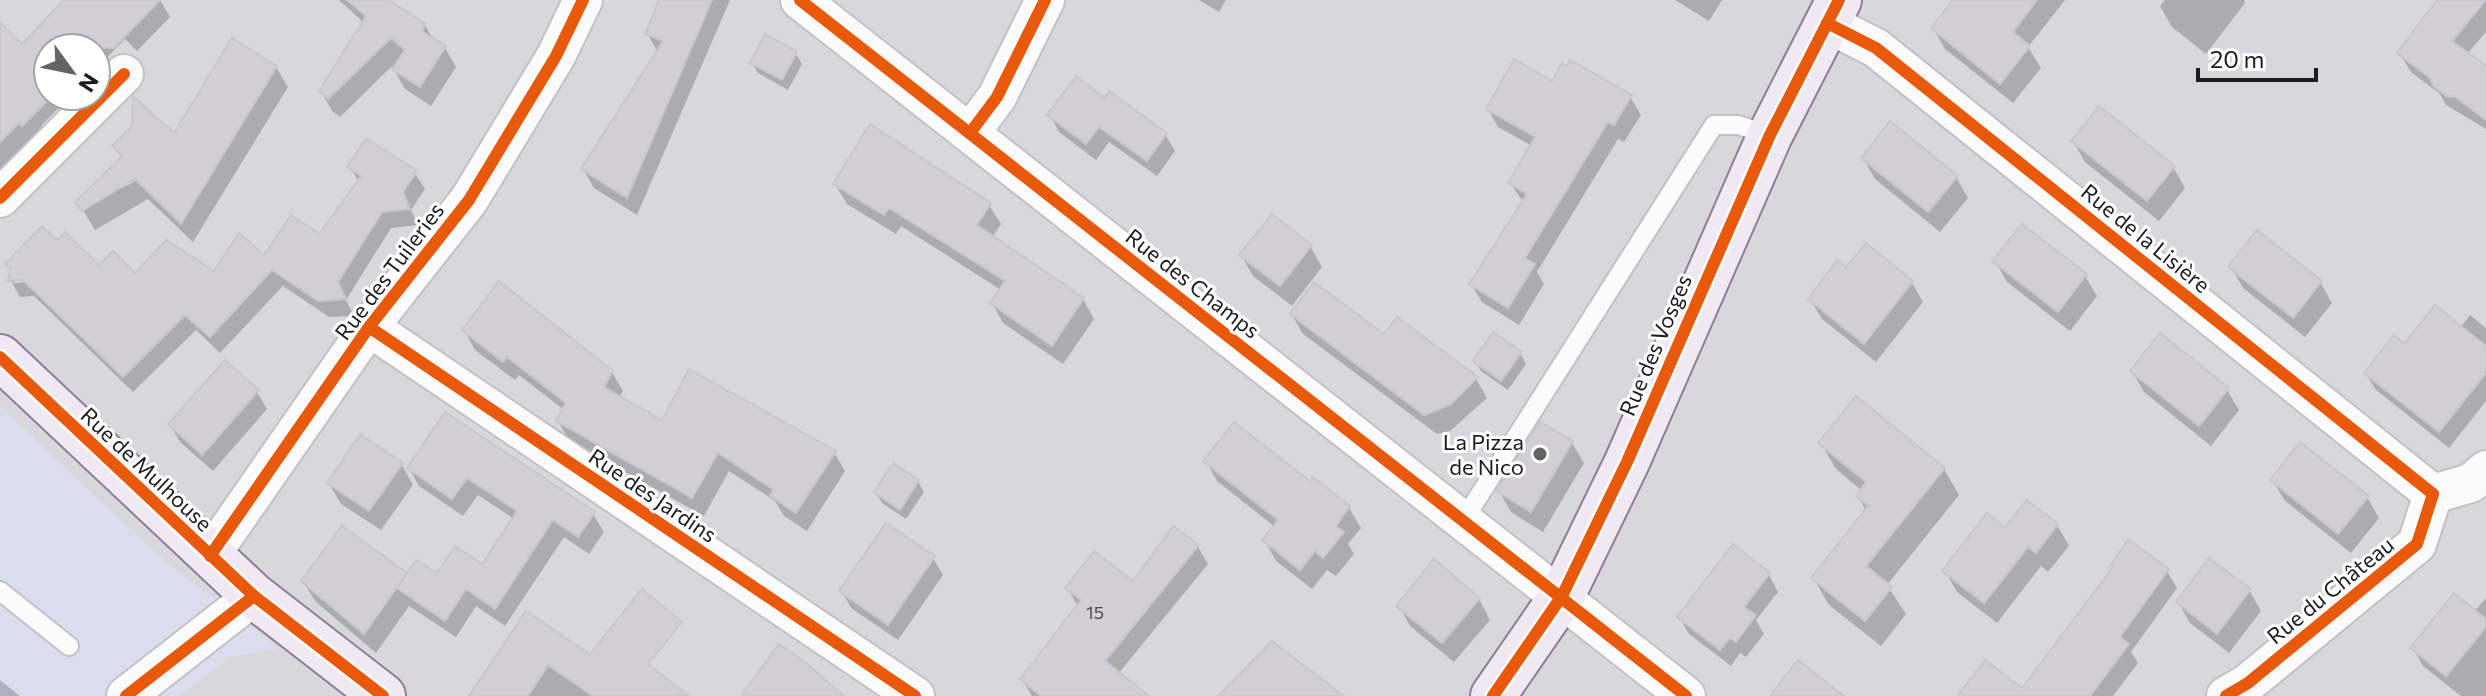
<svg xmlns="http://www.w3.org/2000/svg" width="2486" height="696" viewBox="0 0 2486 696" font-family="Commissioner,sans-serif">
	<style>
		.residential { fill: #d8d7db; fill-rule: evenodd }
		.commercial { fill: #dbddef }
		.shadow { fill: #0003; fill-rule: evenodd }
		.building { fill: #d1ced5; stroke: #c8c6cf; stroke-width: 2 }
		.lines { fill: none; stroke-linecap: round; stroke-linejoin: round }
		.lane-casing { stroke: #c3c1c4; stroke-width: 22 }
		.street-casing { stroke: #c3c1c4; stroke-width: 42 }
		.secondary-casing { stroke: #917c97; stroke-width: 48 }
		.lane { stroke: #fcfbfc; stroke-width: 18 }
		.street { stroke: #fcfbfc; stroke-width: 38 }
		.secondary { stroke: #f0e9f3; stroke-width: 44 }
		.cycleway-casing { stroke: #fff; stroke-width: 17 }
		.cycleway { stroke: #e8590c; stroke-width: 12 }
		.poi-dot { fill: #646365; stroke: #fff; stroke-width: 3 }
		.labels { text-anchor: middle; dominant-baseline: central; stroke-width: 6; stroke-linejoin: round; paint-order: stroke }
		.number-label { font-size: 18px; fill: #4c4b4d }
		.street-label { font-size: 22px; fill: #1d1d1d; stroke: #fff }
		.poi-label { font-size: 22px; fill: #1d1d1d; stroke: #fff; text-anchor: end }
	</style>
	<rect width="100%" height="100%" fill="#e8e5ec"/>
	<path class="residential" d="M0 0H2486V696H180L229 657 278 648 164 561 0 407ZM48 48H96V96H48Z"/>
	<polygon class="commercial" points="0,407 164,561 279,649 229,657 180,696 0,696"/>
	<g class="shadow">
		<polygon points="65,0 160,0 170,17 137,51 125,39 96,69 96,48 48,48 48,96 70,96 41,126 45,131 0,178 0,83"/>
		<polygon points="339,0 385,0 425,25 434,41 445,48 456,67 431,106 405,89 392,66 340,117 332,111 321,91 364,23"/>
		<polygon points="661,0 730,0 637,215 594,188 583,169 658,52 647,33"/>
		<polygon points="1199,0 1226,0 1219,12"/>
		<polygon points="1675,0 1722,0 1709,21"/>
		<polygon points="1955,0 2065,0 2028,47 2041,68 2013,103 1945,49 1933,28"/>
		<polygon points="2165,0 2244,0 2245,3 2206,54 2172,27 2160,6"/>
		<polygon points="2440,0 2486,0 2486,32 2467,54 2486,68 2486,129 2446,105 2440,94 2411,72 2400,54"/>
		<polygon points="796,54 802,64 788,90 758,73 752,63"/>
		<path d="M276 67 288 87 193 242 148 199 95 230 78 202 122 159 115 147 175 136ZM143 173 145 176 120 189 127 182Z"/>
		<polygon points="1552,84 1630,97 1641,115 1624,142 1618,139 1537,272 1544,284 1519,325 1482,302 1471,284 1524,203 1510,183 1532,146 1498,127 1488,109"/>
		<polygon points="1106,101 1165,134 1175,151 1157,176 1109,142 1096,160 1059,132 1050,115"/>
		<polygon points="2073,141 2173,167 2185,188 2159,221 2085,162"/>
		<polygon points="1863,158 1956,177 1968,198 1940,232 1875,179"/>
		<path d="M350 167 415 173 425 189 411 210 418 225 391 228 346 300 354 316 329 317 283 286 220 353 196 330 133 392 34 296 20 297 11 281 12 272 8 264 57 243 99 268 135 276 215 273 264 258 320 237 359 182ZM17 279 33 282 12 283Z"/>
		<polygon points="835,184 989,205 1001,224 992,238 1083,299 1094,319 1063,364 1003,323 992,303 1001,290 901,226 896,234 847,204"/>
		<polygon points="1310,246 1322,267 1292,306 1253,276 1241,255"/>
		<polygon points="1995,261 2085,276 2097,296 2070,331 2007,282"/>
		<polygon points="2231,267 2320,282 2332,303 2305,337 2243,288"/>
		<polygon points="1846,270 1912,283 1923,302 1876,362 1822,319 1810,299"/>
		<polygon points="1292,315 1384,336 1476,379 1487,398 1450,431 1437,434 1303,334"/>
		<polygon points="2470,315 2486,328 2486,401 2449,448 2376,390 2366,374 2404,346 2460,328"/>
		<polygon points="464,330 612,372 623,391 619,398 663,422 834,452 845,471 807,531 784,516 775,501 729,471 704,516 569,441 558,421 564,410 519,375 515,380 475,350"/>
		<polygon points="1520,353 1526,364 1508,390 1481,371 1475,361"/>
		<polygon points="2132,371 2227,390 2239,410 2211,446 2144,392"/>
		<polygon points="257,392 267,409 213,471 180,442 170,424"/>
		<polygon points="445,415 593,514 604,532 589,554 564,537 505,626 476,606 456,637 409,606 376,653 315,601 303,581 438,576 483,567 514,519 478,495 463,516 419,486 409,468"/>
		<polygon points="1572,443 1584,463 1543,532 1511,512 1499,491"/>
		<polygon points="1821,443 1944,469 1959,495 1887,585 1906,614 1881,646 1829,605 1814,579 1866,511 1858,496 1862,491 1836,469"/>
		<polygon points="1206,461 1310,483 1313,480 1349,508 1361,528 1348,544 1354,554 1336,576 1327,570 1312,589 1276,561 1265,541 1275,527 1217,481"/>
		<polygon points="402,465 413,485 381,530 341,504 329,484"/>
		<polygon points="2273,481 2367,497 2379,518 2351,553 2285,501"/>
		<polygon points="918,482 924,492 906,519 882,503 876,492"/>
		<polygon points="2057,525 2069,546 2048,572 2041,566 1997,623 1957,592 1945,571 2005,530"/>
		<polygon points="1198,547 1208,564 1118,674 1145,696 1032,696 1022,679 1078,606 1067,588 1133,584"/>
		<polygon points="1733,547 1769,575 1778,592 1756,620 1764,634 1746,657 1740,653 1731,666 1689,634 1679,617"/>
		<polygon points="933,558 943,575 898,640 851,608 842,591"/>
		<polygon points="2167,571 2177,588 2131,652 2138,663 2113,696 2079,696 2056,678"/>
		<polygon points="2249,590 2261,611 2229,653 2190,623 2178,602"/>
		<polygon points="2486,598 2486,696 2461,696 2423,666 2413,648 2474,612"/>
		<polygon points="1479,599 1490,620 1454,662 1410,626 1399,606"/>
		<polygon points="527,614 590,656 680,696 472,696"/>
		<polygon points="0,680 20,696 0,696"/>
	</g>
	<g class="building">
		<polygon points="64,0 160,0 114,48 48,48 48,100 22,126 19,123 0,142 0,22 22,44"/>
		<polygon points="347,0 389,0 426,24 422,31 446,46 420,87 392,69 405,50 391,38 328,99 319,91 366,16"/>
		<polygon points="659,0 712,0 627,198 581,169 663,41 645,34"/>
		<polygon points="1953,0 2037,0 2013,32 2030,46 2000,84 1931,28"/>
		<polygon points="2437,0 2486,0 2452,41 2486,66 2486,120 2454,96 2448,97 2433,86 2431,79 2397,53"/>
		<polygon points="765,34 797,52 782,80 750,63"/>
		<polygon points="232,38 277,66 181,224 135,179 82,211 75,202 122,156 112,146 132,126 133,96 174,133"/>
		<polygon points="1514,59 1552,81 1562,63 1567,66 1570,60 1632,95 1614,125 1608,122 1525,258 1535,264 1508,308 1469,284 1527,194 1508,183 1535,137 1486,109"/>
		<polygon points="1076,76 1105,98 1109,91 1167,133 1147,161 1099,127 1086,144 1047,115"/>
		<polygon points="2099,106 2175,166 2147,201 2071,141"/>
		<polygon points="1890,121 1958,176 1928,212 1861,158"/>
		<polygon points="870,124 991,203 977,225 1084,298 1052,346 990,303 1005,281 889,208 884,215 833,184"/>
		<polygon points="366,138 417,171 403,192 410,209 382,212 338,282 346,299 318,301 272,270 210,337 185,315 123,377 23,280 8,281 11,269 5,264 42,226 57,240 65,232 99,265 113,251 135,273 166,240 214,271 239,233 264,255 291,215 319,234 361,176 347,167"/>
		<polygon points="1272,214 1312,245 1280,286 1239,255"/>
		<polygon points="2022,224 2087,274 2058,312 1992,261"/>
		<polygon points="2257,230 2322,281 2293,318 2228,267"/>
		<polygon points="1866,243 1913,281 1864,344 1808,299 1837,260 1846,267"/>
		<polygon points="499,281 613,371 604,387 662,420 689,369 836,451 796,513 770,496 774,490 718,453 692,498 556,421 566,403 507,357 503,362 462,330"/>
		<polygon points="1314,282 1384,334 1397,317 1478,377 1450,405 1424,415 1290,314"/>
		<polygon points="2435,305 2486,346 2486,373 2439,432 2364,373 2394,335 2404,344"/>
		<polygon points="1493,332 1522,352 1501,381 1473,361"/>
		<polygon points="2160,333 2229,388 2199,426 2130,371"/>
		<polygon points="225,360 259,390 202,455 168,424"/>
		<polygon points="1856,396 1945,468 1866,566 1892,587 1865,621 1811,578 1868,506 1856,496 1866,482 1818,443"/>
		<polygon points="445,412 595,512 578,537 553,520 495,609 466,589 445,621 397,588 416,560 437,573 455,546 482,564 517,511 467,478 452,499 407,468"/>
		<polygon points="1234,422 1310,481 1313,477 1350,506 1336,526 1344,532 1323,558 1315,551 1300,570 1262,540 1278,520 1203,461"/>
		<polygon points="1540,422 1573,441 1531,512 1496,491"/>
		<polygon points="360,434 403,463 369,511 327,483"/>
		<polygon points="2300,442 2369,496 2338,534 2270,480"/>
		<polygon points="893,463 919,480 900,510 874,492"/>
		<polygon points="2027,500 2058,524 2036,553 2028,547 1984,603 1942,571 1987,513 2005,527"/>
		<polygon points="886,523 935,556 888,625 839,591"/>
		<polygon points="342,526 407,573 364,634 301,581"/>
		<polygon points="1173,526 1199,545 1105,661 1149,696 1041,696 1020,679 1081,600 1065,588 1094,551 1133,581"/>
		<polygon points="2128,539 2169,569 2120,637 2129,644 2090,696 1957,696 1985,660 2022,688 2113,567 2111,565"/>
		<polygon points="1733,544 1770,573 1744,607 1756,615 1736,642 1730,638 1720,650 1677,617"/>
		<polygon points="2209,558 2251,589 2217,634 2176,602"/>
		<polygon points="1434,559 1480,598 1442,643 1396,606"/>
		<polygon points="642,589 682,622 648,664 689,696 593,696 548,665 528,696 469,696 526,611 590,654"/>
		<polygon points="2454,593 2486,619 2486,627 2446,676 2410,648"/>
		<polygon points="1272,641 1344,696 1218,696"/>
		<polygon points="779,644 806,663 844,696 741,696"/>
		<polygon points="1798,660 1844,696 1770,696"/>
	</g>
	<g class="lines">
		<g class="lane-casing">
			<g id="lane">
				<polyline points="1463,521 1714,125 1738,125 1770,135"/>
				<polyline points="0,591 69,646"/>
			</g>
		</g>
		<g class="street-casing">
			<g id="street">
				<polyline points="800,0 1686,696"/>
				<polyline points="1827,23 1876,48 2433,494"/>
				<polyline points="970,133 997,97 1045,0"/>
				<polyline points="0,198 124,74"/>
				<polyline points="369,327 915,696"/>
				<polyline points="2433,494 2471,483 2486,470"/>
				<polyline points="210,556 369,327 469,200 556,56 583,0"/>
				<polyline points="126,696 254,596"/>
				<polyline points="2226,696 2248,683 2417,544 2433,494"/>
			</g>
		</g>
		<g class="secondary-casing">
			<g id="secondary">
				<polyline points="0,357 254,596 383,696"/>
				<polyline points="1493,696 1562,596 1627,462 1770,135 1839,0"/>
			</g>
		</g>
		<use href="#lane" class="lane"/>
		<use href="#street" class="street"/>
		<use href="#secondary" class="secondary"/>
		<g class="cycleway-casing">
			<g id="cycleway">
				<polyline points="800,0 1686,696"/>
				<polyline points="1827,23 1876,48 2433,494"/>
				<polyline points="970,133 997,97 1045,0"/>
				<polyline points="0,198 124,74"/>
				<polyline points="369,327 915,696"/>
				<polyline points="0,357 254,596 383,696"/>
				<polyline points="210,556 369,327 469,200 556,56 583,0"/>
				<polyline points="126,696 254,596"/>
				<polyline points="1493,696 1562,596 1627,462 1770,135 1839,0"/>
				<polyline points="2226,696 2248,683 2417,544 2433,494"/>
			</g>
		</g>
		<use href="#cycleway" class="cycleway"/>
	</g>
	<circle class="poi-dot" cx="1540" cy="454" r="8"/>
	<g class="labels">
		<g class="number-label">
			<text x="1095" y="612">15</text>
		</g>
		<g class="street-label">
			<text transform="translate(2146 238) rotate(39)">Rue de la Lisière</text>
			<text transform="translate(389 271) rotate(-53)">Rue des Tuileries</text>
			<text transform="translate(1193 283) rotate(38)">Rue des Champs</text>
			<text transform="translate(1655 345) rotate(-67)">Rue des Vosges</text>
			<text transform="translate(147 469) rotate(43)">Rue de Mulhouse</text>
			<text transform="translate(653 495) rotate(34)">Rue des Jardins</text>
			<text transform="translate(2330 590) rotate(-39)">Rue du Château</text>
		</g>
		<g class="poi-label">
			<text x="1524" y="441">La Pizza<tspan x="1524" dy="25">de Nico</tspan></text>
		</g>
	</g>
	<g transform="translate(72 72) rotate(123)"><circle r="38" fill="#ffffff" stroke="#a5a5a5" stroke-width="2"/>
	<path d="M0-6L14 30L0 20L-14 30Z" fill="#646365"/>
	<text y="-12" font-size="22" font-weight="bold" text-anchor="middle" fill="#1d1d1d">N</text>
	</g>
	<path d="M2198 68v12h118v-12" fill="none" stroke="#1d1d1d" stroke-width="4"/>
	<text x="2210" y="68" font-size="24" fill="#1d1d1d" stroke="#ffffff" stroke-width="6" paint-order="stroke">20 m</text>
</svg>
